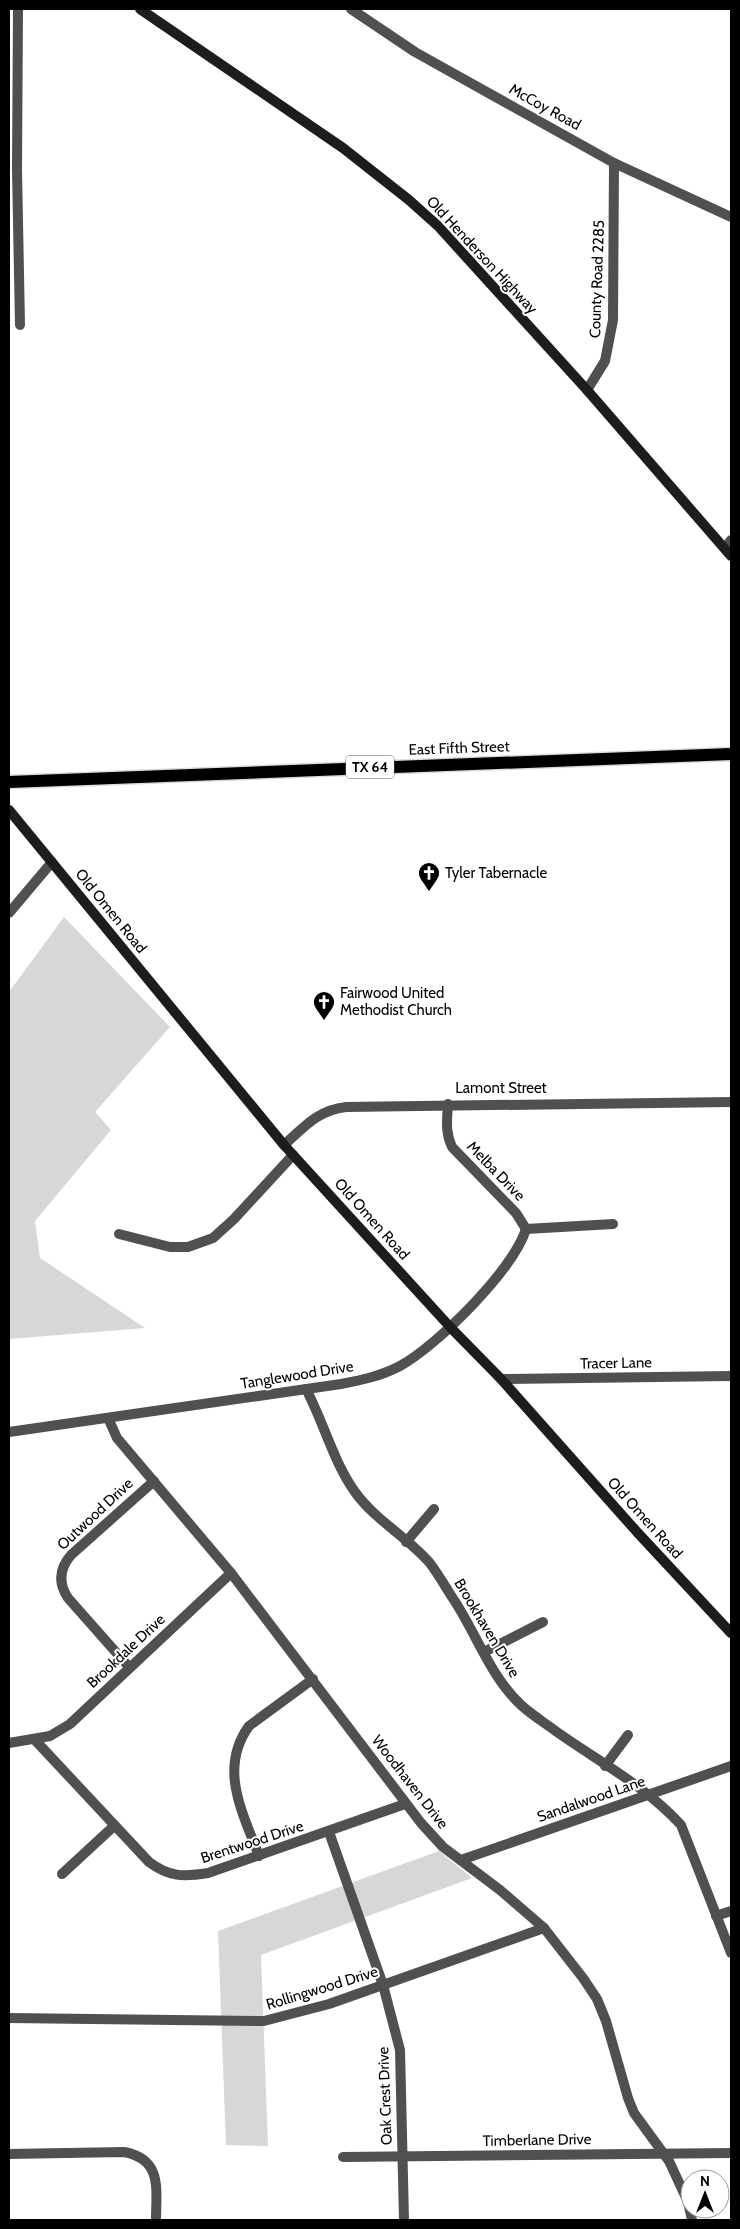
<svg xmlns="http://www.w3.org/2000/svg" width="740" height="2229" viewBox="0 0 740 2229" font-family="Cabin,sans-serif">
	<style>
		.green { fill: #d7d7d7 }
		.lines { fill: none; stroke-linecap: round; stroke-linejoin: round }
		.primary-casing { stroke: #dbdbdb; stroke-width: 15 }
		.street { stroke: #505050; stroke-width: 10 }
		.secondary { stroke: #1d1d1d; stroke-width: 10 }
		.primary { stroke: #000; stroke-width: 12 }
		.labels { text-anchor: middle; dominant-baseline: central; stroke-width: 4; stroke-linejoin: round; paint-order: stroke }
		.shield { fill: #fff; stroke: #4c4c4c; stroke-width: 1 }
		.shield-label { font-size: 14px; font-weight: bold; fill: #000 }
		.street-label { font-size: 15px; fill: #000; stroke: #fff }
		.poi-label { font-size: 15px; fill: #000; stroke: #fff; text-anchor: start }
	</style>
	<rect width="100%" height="100%" fill="#fff"/>
	<g class="green">
		<polygon points="64,917 170,1027 95,1112 111,1130 35,1221 40,1258 145,1328 9,1339 9,992"/>
		<polygon points="439,1851 472,1878 261,1955 268,2146 226,2145 218,1931"/>
	</g>
	<g class="lines">
		<g class="primary-casing">
			<polyline id="primary" points="9,782 731,754"/>
		</g>
		<g class="street">
			<polyline points="18,9 17,169 20,325"/>
			<polyline points="351,9 415,52 614,163 731,217"/>
			<polyline points="587,390 605,361 613,320 614,163"/>
			<polyline points="725,548 731,540"/>
			<polyline points="9,913 52,862"/>
			<path d="M448 1104C447 1120 445 1132 452 1147L516 1213 526 1229"/>
			<path d="M284 1145C304 1127 318 1110 346 1107L731 1102"/>
			<polyline points="526,1229 613,1224"/>
			<polyline points="119,1234 170,1247 188,1247 213,1238 234,1219 293,1155"/>
			<polyline points="501,1379 731,1376"/>
			<path d="M306 1389C324 1423 333 1461 355 1492 375 1520 406 1536 429 1562 437 1572 445 1586 452 1597 476 1632 489 1675 521 1705 532 1715 545 1723 557 1732 598 1761 647 1787 681 1825L731 1953"/>
			<polyline points="108,1418 117,1438 231,1573 421,1823 443,1847 500,1890 544,1928 583,1978 597,1999 606,2021 628,2098 634,2113 669,2161 688,2202 692,2220"/>
			<path d="M9 1432 341 1384C362 1380 381 1376 400 1366 437 1346 514 1269 526 1229"/>
			<polyline points="406,1542 434,1509"/>
			<polyline points="484,1652 543,1622"/>
			<path d="M129 1667 68 1598C58 1583 59 1569 71 1555L154 1481"/>
			<path d="M34 1739 149 1862C169 1877 183 1877 208 1873L405 1804"/>
			<polyline points="9,1743 50,1736 70,1724 231,1573"/>
			<polyline points="605,1766 628,1735"/>
			<polyline points="329,1832 383,1985 400,2050 404,2220"/>
			<path d="M259 1856C243 1813 218 1769 249 1726L313 1679"/>
			<polyline points="461,1860 731,1766"/>
			<polyline points="62,1874 114,1826"/>
			<polyline points="716,1916 731,1911"/>
			<polyline points="9,2018 264,2021 329,2004 544,1928"/>
			<path d="M9 2154 124 2152C163 2159 156 2190 156 2220"/>
			<polyline points="343,2157 731,2153"/>
		</g>
		<g class="secondary">
			<polyline points="140,9 343,148 409,200 438,226 587,390 731,556"/>
			<polyline points="9,810 284,1145 451,1328 501,1379 637,1532 731,1633"/>
		</g>
		<use href="#primary" class="primary"/>
	</g>
	<defs>
		<g id="church-pin" transform="scale(1.125)"><path d="M0 17L-7.5 6A9.5 9.5 0 1 1 7.5 6Z" fill="#000" stroke="#fff"/><path d="M-1.2-6h2.4v3.5h3.3v2.4h-3.3V6h-2.4V-.1h-3.3v-2.4h3.3Z" fill="#fff"/></g>
	</defs>
	<g fill-rule="evenodd">
		<use href="#church-pin" x="429" y="873"/>
		<use href="#church-pin" x="324" y="1002"/>
	</g>
	<g class="labels">
		<rect class="shield" x="346" y="755.5" width="48" height="23" rx="4"/>
		<g class="shield-label">
			<text x="370" y="767">TX 64</text>
		</g>
		<g class="street-label">
			<text transform="translate(545 107) rotate(29)">McCoy Road</text>
			<text transform="translate(482 255) rotate(47)">Old Henderson Highway</text>
			<text transform="translate(597 279) rotate(-88)">County Road 2285</text>
			<text transform="translate(459 748) rotate(-2)">East Fifth Street</text>
			<text transform="translate(111 911) rotate(51)">Old Omen Road</text>
			<text x="501" y="1088">Lamont Street</text>
			<text transform="translate(496 1171) rotate(46)">Melba Drive</text>
			<text transform="translate(372 1219) rotate(48)">Old Omen Road</text>
			<text transform="translate(616 1363) rotate(-1)">Tracer Lane</text>
			<text transform="translate(297 1375) rotate(-9)">Tanglewood Drive</text>
			<text transform="translate(95 1514) rotate(-43)">Outwood Drive</text>
			<text transform="translate(645 1518) rotate(48)">Old Omen Road</text>
			<text transform="translate(487 1628) rotate(59)">Brookhaven Drive</text>
			<text transform="translate(126 1651) rotate(-43)">Brookdale Drive</text>
			<text transform="translate(410 1782) rotate(52)">Woodhaven Drive</text>
			<text transform="translate(591 1799) rotate(-19)">Sandalwood Lane</text>
			<text transform="translate(252 1842) rotate(-18)">Brentwood Drive</text>
			<text transform="translate(322 1988) rotate(-17)">Rollingwood Drive</text>
			<text transform="translate(385 2096) rotate(-92)">Oak Crest Drive</text>
			<text transform="translate(537 2140) rotate(-1)">Timberlane Drive</text>
		</g>
		<g class="poi-label">
			<text x="445" y="873">Tyler Tabernacle</text>
			<text x="340" y="993">Fairwood United<tspan x="340" dy="17">Methodist Church</tspan></text>
		</g>
	</g>
	<rect width="740" height="2229" fill="none" stroke="#000000" stroke-width="20"/>
	<g transform="translate(705 2194)"><circle r="24" fill="#ffffff" stroke="#999999"/>
	<path d="M0-4L9 19L0 12L-9 19Z" fill="#000000"/>
	<text y="-8" font-size="14" font-weight="bold" text-anchor="middle" fill="#000000">N</text>
	</g>
</svg>
